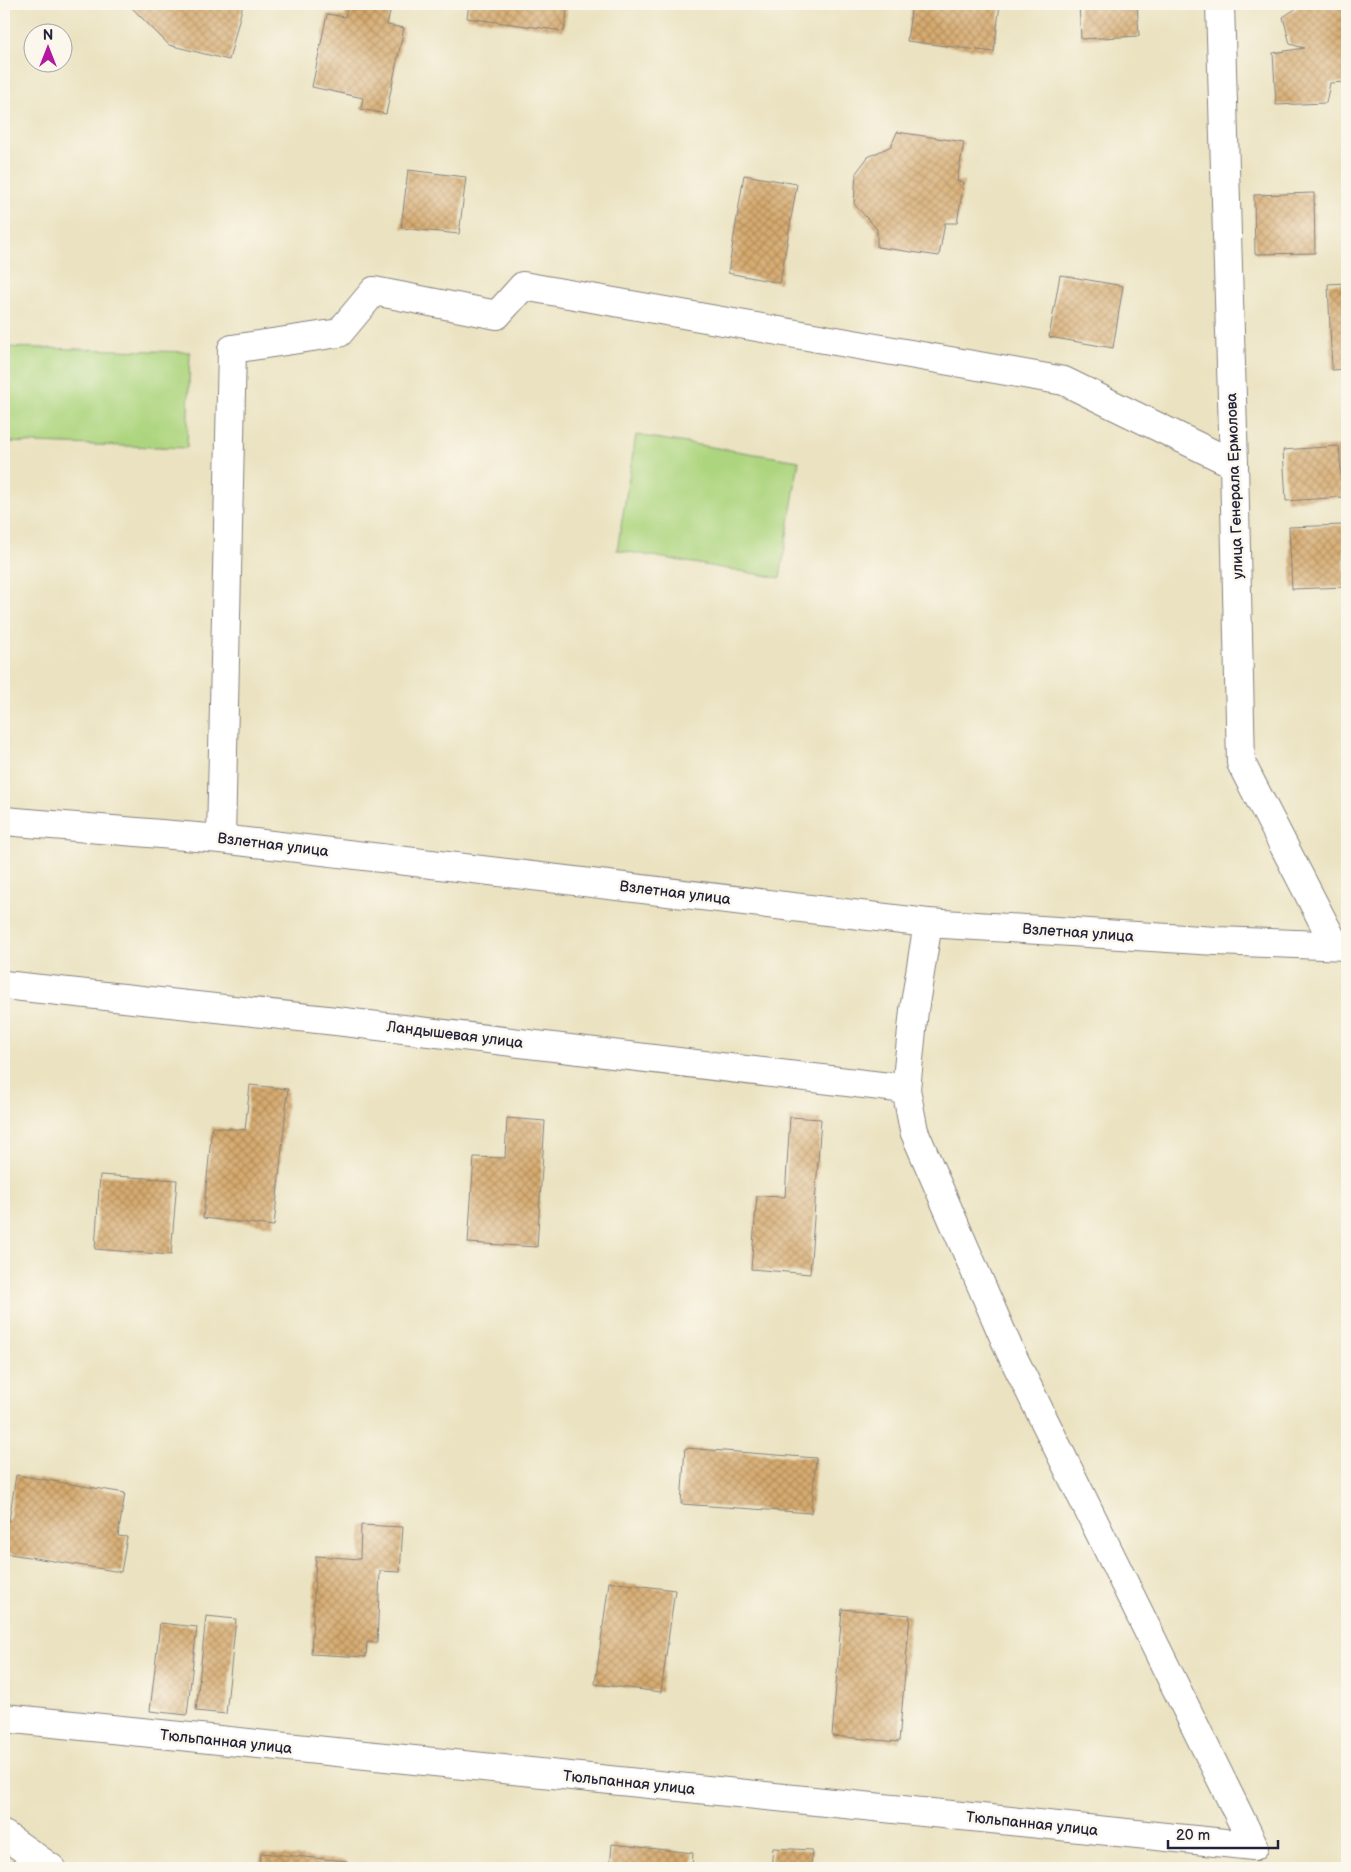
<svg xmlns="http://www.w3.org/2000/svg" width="1351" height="1872" viewBox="0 0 1351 1872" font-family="'Balsamiq Sans',sans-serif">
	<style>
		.pitch { fill: #add57f; stroke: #687c5d }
		.building { fill: url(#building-cross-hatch) }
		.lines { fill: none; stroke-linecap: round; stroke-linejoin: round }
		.minor-casing { stroke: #86827e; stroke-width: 30 }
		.minor { stroke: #fff; stroke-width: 28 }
		.labels { text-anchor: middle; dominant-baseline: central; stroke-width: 5; stroke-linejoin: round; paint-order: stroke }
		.street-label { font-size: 15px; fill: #22223b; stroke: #fbf7ec }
	</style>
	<defs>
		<pattern id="building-cross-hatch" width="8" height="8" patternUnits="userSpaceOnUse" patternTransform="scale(1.25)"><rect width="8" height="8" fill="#d7ab6f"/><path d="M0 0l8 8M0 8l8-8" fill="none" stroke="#ae8b5c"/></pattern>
	</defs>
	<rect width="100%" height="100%" fill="#fbf7ec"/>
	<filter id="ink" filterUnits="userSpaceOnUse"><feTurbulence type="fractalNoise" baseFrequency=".02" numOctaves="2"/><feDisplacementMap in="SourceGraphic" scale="10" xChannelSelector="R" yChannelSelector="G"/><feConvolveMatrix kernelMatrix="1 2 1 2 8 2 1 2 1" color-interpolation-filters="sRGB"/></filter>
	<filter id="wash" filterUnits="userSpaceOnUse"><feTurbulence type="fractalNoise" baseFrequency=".0096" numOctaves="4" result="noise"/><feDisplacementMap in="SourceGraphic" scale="20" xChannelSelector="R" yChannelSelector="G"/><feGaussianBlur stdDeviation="1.12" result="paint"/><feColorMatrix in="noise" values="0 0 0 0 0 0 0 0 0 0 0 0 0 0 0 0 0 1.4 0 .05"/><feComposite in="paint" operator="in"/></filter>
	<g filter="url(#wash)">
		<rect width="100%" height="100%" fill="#eae2c0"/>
		<g class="pitch">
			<polygon points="4,347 190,352 187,448 4,442"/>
			<polygon points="636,435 799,461 780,578 617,550"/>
		</g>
		<g id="blocks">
			<g class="building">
				<polygon points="128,4 243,4 229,60 169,45"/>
				<polygon points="348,4 390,12 387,25 404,28 386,114 361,109 363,98 312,87 327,14 345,17"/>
				<polygon points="469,4 568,4 564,31 467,18"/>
				<polygon points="912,4 1000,4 994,52 907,41"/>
				<polygon points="1079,4 1137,4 1139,36 1081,39"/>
				<polygon points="1303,4 1347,4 1347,82 1330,83 1326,103 1276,105 1273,53 1304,48 1290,44 1283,17"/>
				<polygon points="897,132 964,142 957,181 964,182 957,223 945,223 939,256 877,247 877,229 854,204 856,173 868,157 891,146"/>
				<polygon points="408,170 466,177 459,234 401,228"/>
				<polygon points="744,175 797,184 780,283 728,273"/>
				<polygon points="1314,193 1315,253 1255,254 1254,195"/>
				<polygon points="1060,275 1123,286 1113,348 1049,337"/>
				<polygon points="1347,283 1347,369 1332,370 1328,284"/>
				<polygon points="1339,446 1343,497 1286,501 1283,450"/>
				<polygon points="1343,525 1345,587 1292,589 1289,527"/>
				<polygon points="250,1085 288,1089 274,1226 203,1218 212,1127 245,1130"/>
				<polygon points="790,1117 821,1119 810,1274 751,1269 757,1196 785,1197"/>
				<polygon points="507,1118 545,1121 537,1247 468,1243 474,1157 505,1158"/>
				<polygon points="100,1175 177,1180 171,1255 95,1249"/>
				<polygon points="685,1448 816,1458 811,1513 681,1504"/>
				<polygon points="16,1475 125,1493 118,1536 127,1537 121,1572 4,1553 4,1521 9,1521"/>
				<polygon points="361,1525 403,1527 400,1572 380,1571 377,1643 367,1642 366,1657 311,1654 316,1556 360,1559"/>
				<polygon points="609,1582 675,1590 661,1692 595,1684"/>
				<polygon points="842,1609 910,1615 899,1742 832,1736"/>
				<polygon points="206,1616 236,1619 226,1714 196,1711"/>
				<polygon points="160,1623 197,1627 187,1715 150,1711"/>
				<polygon points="612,1844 693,1853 692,1868 610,1868"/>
				<polygon points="773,1848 812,1850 811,1868 771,1868"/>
				<polygon points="261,1853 347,1861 346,1868 259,1868"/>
				<polygon points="901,1865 936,1867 936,1868 901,1868"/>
			</g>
		</g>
	</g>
	<g filter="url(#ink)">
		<use href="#blocks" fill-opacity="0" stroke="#86827e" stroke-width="1"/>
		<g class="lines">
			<g class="minor-casing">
				<g id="minor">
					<polyline points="1220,4 1234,464 1241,763 1335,945"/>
					<polyline points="4,821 221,839 928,923 1216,941 1347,946"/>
					<polyline points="221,839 232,349 339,333 374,291 497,315 523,286 1064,381 1234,464"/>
					<polyline points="928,923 914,1010 906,1089 914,1131 1009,1349 1254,1846"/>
					<polyline points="4,985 336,1021 906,1089"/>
					<polyline points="4,1718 1254,1846"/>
					<polyline points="4,1835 51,1868"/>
				</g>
			</g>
			<use href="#minor" class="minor"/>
		</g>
	</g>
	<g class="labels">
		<g class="street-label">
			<text transform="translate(1235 486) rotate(-92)">улица Генерала Ермолова</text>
			<text transform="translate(273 845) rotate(7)">Взлетная улица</text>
			<text transform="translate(675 893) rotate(7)">Взлетная улица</text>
			<text transform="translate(1078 933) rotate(4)">Взлетная улица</text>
			<text transform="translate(455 1035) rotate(7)">Ландышевая улица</text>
			<text transform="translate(226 1742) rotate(6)">Тюльпанная улица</text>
			<text transform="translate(629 1783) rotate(6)">Тюльпанная улица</text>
			<text transform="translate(1032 1824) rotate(6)">Тюльпанная улица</text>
		</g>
	</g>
	<rect width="1351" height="1872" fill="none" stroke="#fbf7ec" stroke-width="20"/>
	<g transform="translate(48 48)"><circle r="24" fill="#fbf7ec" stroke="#a4a2a5"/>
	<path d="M0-4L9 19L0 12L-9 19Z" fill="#b5179e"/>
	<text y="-8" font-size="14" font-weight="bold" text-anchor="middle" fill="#22223b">N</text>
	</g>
	<path d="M1168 1840v8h110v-8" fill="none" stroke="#22223b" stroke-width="2.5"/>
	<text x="1176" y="1840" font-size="15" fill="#22223b" stroke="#fbf7ec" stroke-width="4" paint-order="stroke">20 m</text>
</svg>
